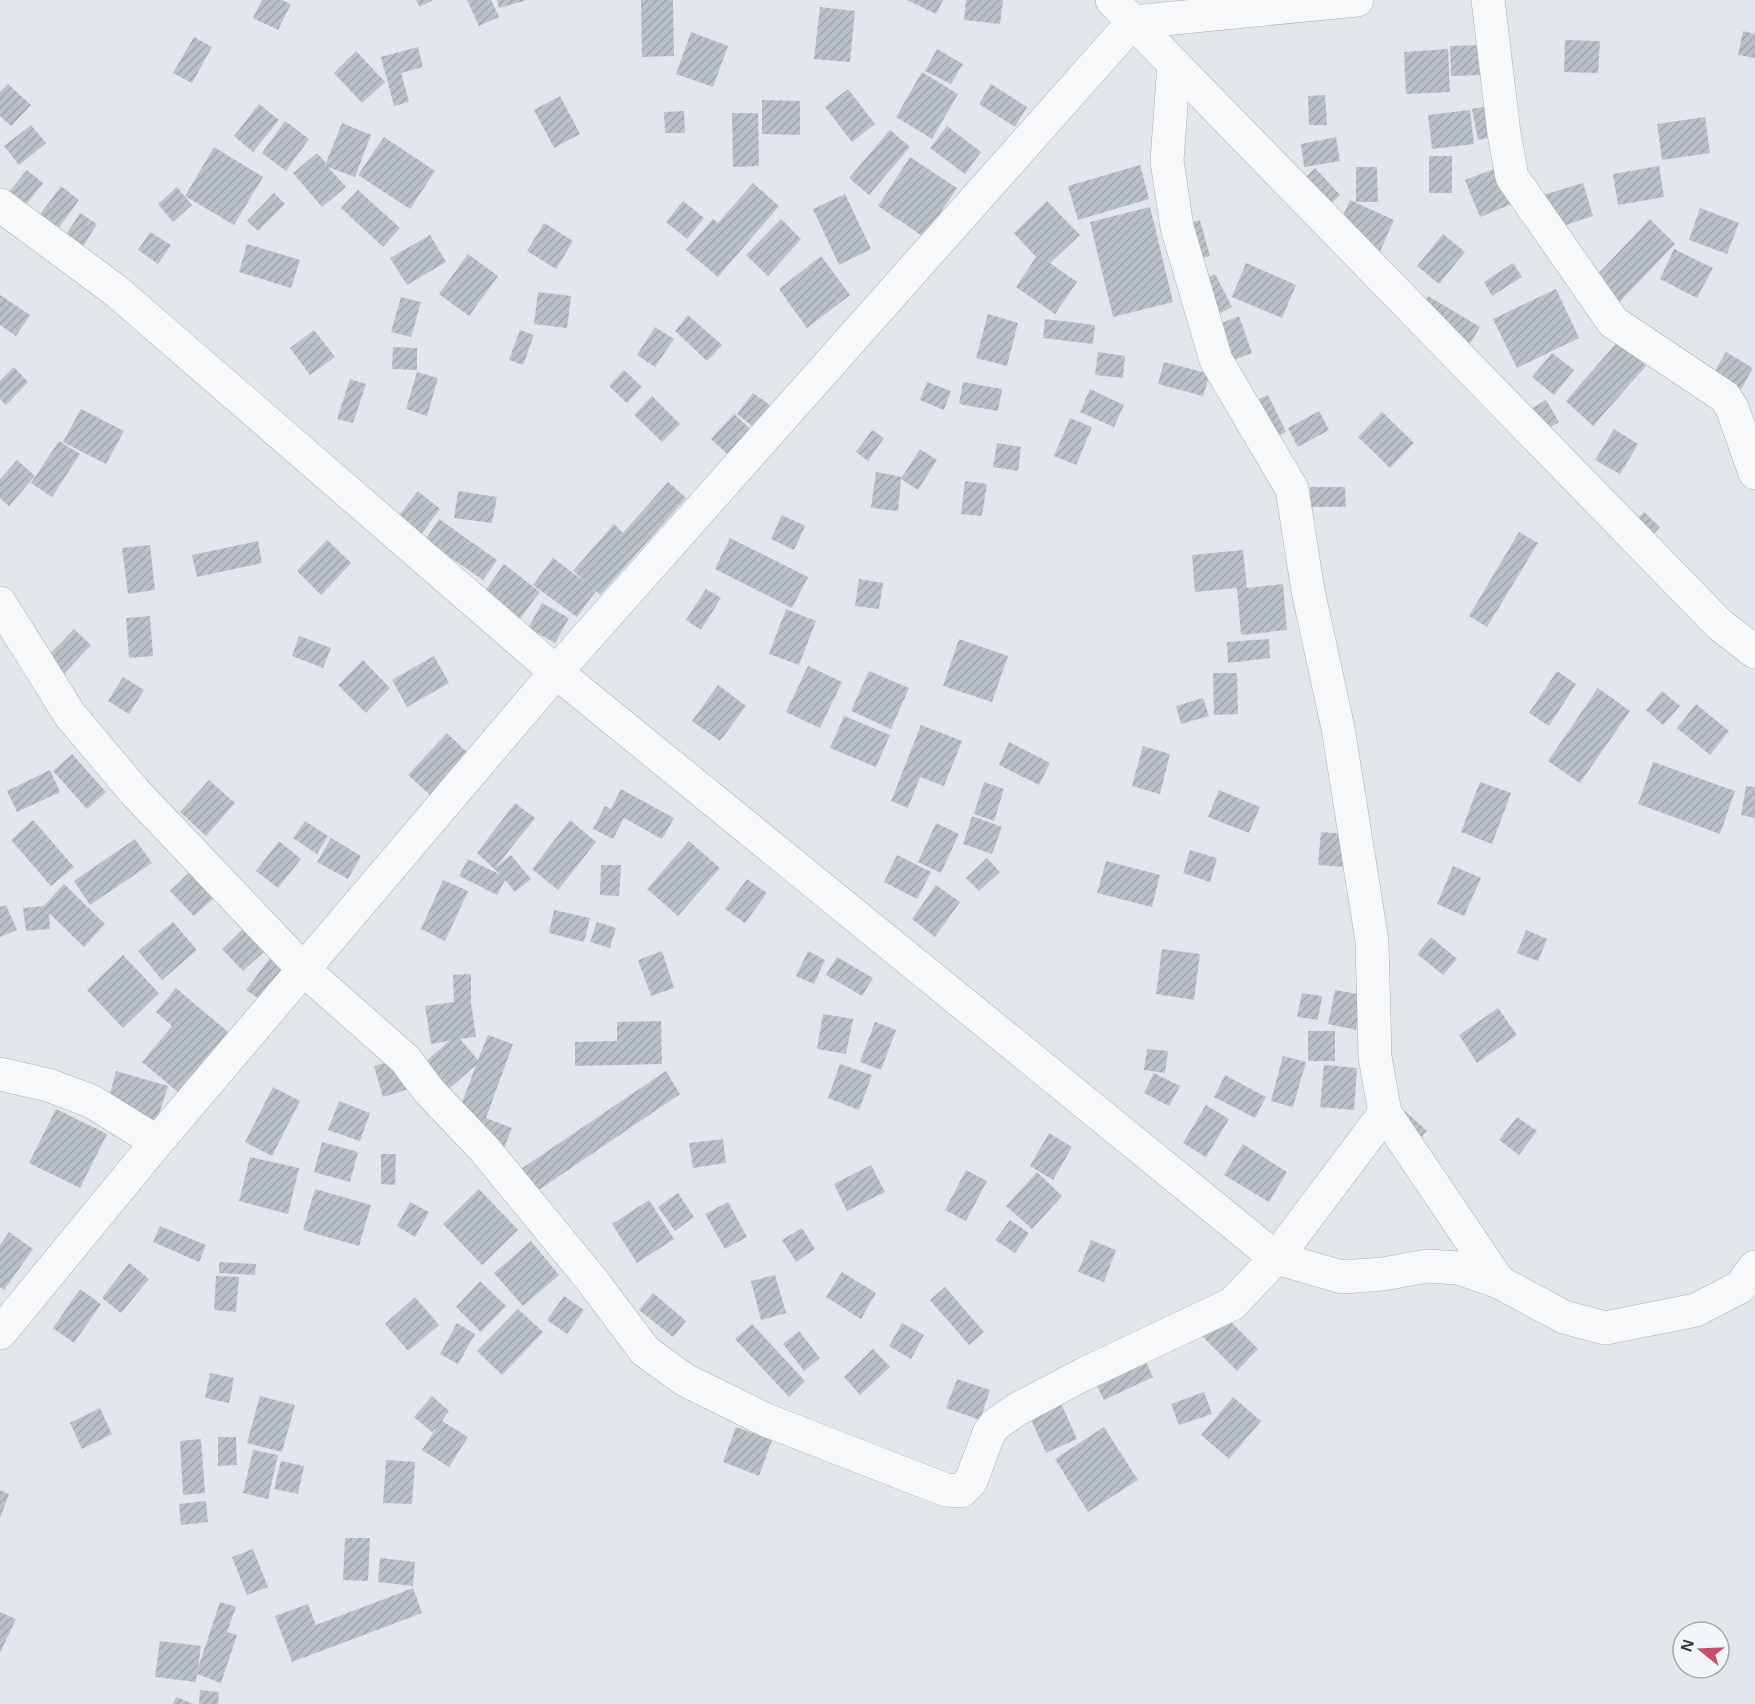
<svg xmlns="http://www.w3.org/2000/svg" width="1755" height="1704" viewBox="0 0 1755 1704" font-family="Arial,sans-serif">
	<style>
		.building { fill: url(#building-hatch) }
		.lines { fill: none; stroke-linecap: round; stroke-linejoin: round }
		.minor-casing { stroke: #a8afb5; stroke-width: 34 }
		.minor { stroke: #f6f8f9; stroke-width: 33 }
	</style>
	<defs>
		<pattern id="building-hatch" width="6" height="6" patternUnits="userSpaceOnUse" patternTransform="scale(1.5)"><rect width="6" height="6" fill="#bac1c8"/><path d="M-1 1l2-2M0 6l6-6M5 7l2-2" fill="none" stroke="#a0a6ad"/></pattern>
	</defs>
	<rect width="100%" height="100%" fill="#e3e7eb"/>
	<g class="building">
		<polygon points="262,0 282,0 291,4 278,30 253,18"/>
		<polygon points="416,0 433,0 420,7"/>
		<polygon points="467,0 491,0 499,17 479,26"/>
		<polygon points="497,0 524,0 524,1 499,8"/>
		<polygon points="641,0 673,0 674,56 642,57"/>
		<polygon points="907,0 943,0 936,14"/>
		<polygon points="966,0 1003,0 1000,24 964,20"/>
		<polygon points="820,7 855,11 850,62 814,59"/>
		<polygon points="1743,31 1755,34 1755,58 1738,55"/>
		<polygon points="691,32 728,46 713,87 676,74"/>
		<polygon points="194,37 212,47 192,83 173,73"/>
		<polygon points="1565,40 1600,41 1598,73 1564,72"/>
		<polygon points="1482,45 1483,75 1451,76 1450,46"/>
		<polygon points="418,47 423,67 401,73 409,102 394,106 381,57"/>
		<polygon points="937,49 963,64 951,84 925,71"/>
		<polygon points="1448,49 1450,92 1406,94 1404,52"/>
		<polygon points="356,51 385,82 362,103 334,73"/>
		<polygon points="922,72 958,94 932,139 896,117"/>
		<polygon points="8,84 31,105 11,126 0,116 0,92"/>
		<polygon points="991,84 1027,107 1015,127 979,104"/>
		<polygon points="848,89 875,124 852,142 825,107"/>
		<polygon points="1325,95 1327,125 1309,125 1308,96"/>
		<polygon points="560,96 580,134 554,148 534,110"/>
		<polygon points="762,100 800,101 800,135 762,134"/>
		<polygon points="259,104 279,120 253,152 234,136"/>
		<polygon points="1488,106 1493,137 1478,140 1472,109"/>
		<polygon points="1470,110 1474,144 1432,149 1428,115"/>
		<polygon points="684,111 685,133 665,133 664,112"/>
		<polygon points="732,113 758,113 759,166 733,167"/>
		<polygon points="1705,117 1710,153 1662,160 1657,124"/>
		<polygon points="285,121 309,139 286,171 262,153"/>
		<polygon points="342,123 371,135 355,177 328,167 346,187 322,207 293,173 317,153 326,163"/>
		<polygon points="31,125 46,143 19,165 4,146"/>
		<polygon points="947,126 981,152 965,174 930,148"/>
		<polygon points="890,130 910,147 869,195 849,178"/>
		<polygon points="384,137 435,171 410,209 358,175"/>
		<polygon points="1336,137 1340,161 1304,167 1301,144"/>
		<polygon points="214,147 263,177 234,225 185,196"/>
		<rect x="1429" y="156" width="23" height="37"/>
		<polygon points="910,157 957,188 924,237 878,206"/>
		<polygon points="1140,165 1149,199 1078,220 1068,186"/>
		<polygon points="1502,166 1516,202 1480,217 1465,180"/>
		<polygon points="1659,166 1664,197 1618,205 1613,174"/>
		<polygon points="1356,167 1377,167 1378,202 1356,202"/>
		<polygon points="1315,168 1340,195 1327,208 1302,181"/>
		<polygon points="27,170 43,183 16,217 0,203"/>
		<polygon points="753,183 779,206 718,277 686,250 713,219 718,223"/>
		<polygon points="1583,183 1593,216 1551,230 1540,196"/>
		<polygon points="61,186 79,200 52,237 33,224"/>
		<polygon points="177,187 192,205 173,222 158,204"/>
		<polygon points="358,190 400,228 383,247 341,208"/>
		<polygon points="274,193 285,204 258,231 247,221"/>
		<polygon points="845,194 871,249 839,265 813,209"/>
		<polygon points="1350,200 1394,220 1378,256 1334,236"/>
		<polygon points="683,201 704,218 687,239 666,222"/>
		<polygon points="1047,201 1080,235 1050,263 1077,282 1055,314 1016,287 1036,257 1014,233"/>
		<polygon points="1150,207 1173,302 1113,317 1090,222"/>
		<polygon points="1700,208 1739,223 1727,254 1689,240"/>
		<polygon points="80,213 97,224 80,251 62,241"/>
		<polygon points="781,219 801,239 768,276 746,255"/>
		<polygon points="1650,219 1675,244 1607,315 1582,291"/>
		<polygon points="1200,220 1210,256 1186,263 1177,227"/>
		<polygon points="544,223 573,241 556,269 527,251"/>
		<polygon points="150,232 171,245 158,264 138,250"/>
		<polygon points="1443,234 1465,252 1439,284 1417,266"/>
		<polygon points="430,235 446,262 407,285 390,258"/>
		<polygon points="247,244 300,260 291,288 239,272"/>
		<polygon points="1674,249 1713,268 1697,298 1660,279"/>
		<polygon points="468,254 498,276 469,316 439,294"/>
		<polygon points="821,256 850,295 807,328 779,289"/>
		<polygon points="1246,263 1296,285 1282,318 1232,297"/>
		<polygon points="1513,263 1522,277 1492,296 1484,282"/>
		<polygon points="1215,274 1232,307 1209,319 1193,285"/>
		<polygon points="1556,289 1579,338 1517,368 1493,319"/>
		<polygon points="538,292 571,296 567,328 534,324"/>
		<polygon points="0,295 30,315 16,336 0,325"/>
		<polygon points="1428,296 1480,327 1463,355 1412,324"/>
		<polygon points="401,297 421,302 411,337 391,332"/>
		<polygon points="988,314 1018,323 1007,366 976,358"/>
		<polygon points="688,315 722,345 707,361 675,331"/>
		<polygon points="1239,316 1252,353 1220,365 1207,329"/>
		<polygon points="1045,319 1095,325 1093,344 1043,338"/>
		<polygon points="655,327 674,339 655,367 637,355"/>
		<polygon points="314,330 335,357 310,375 290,348"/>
		<polygon points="520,330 534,335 523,365 509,360"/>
		<polygon points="1618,341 1646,366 1593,426 1566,401"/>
		<polygon points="393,347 417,348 417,370 392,369"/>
		<polygon points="1098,352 1125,356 1123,378 1095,375"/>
		<polygon points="1726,352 1753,368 1734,402 1706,386"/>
		<polygon points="1552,353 1574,370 1554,395 1532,377"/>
		<polygon points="1164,362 1210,374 1203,396 1158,384"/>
		<polygon points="14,367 28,382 6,405 0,399 0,381"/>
		<polygon points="624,370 642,387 627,403 609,386"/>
		<polygon points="417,372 438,378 427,416 406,409"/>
		<polygon points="350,379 366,384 353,423 337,419"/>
		<polygon points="927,382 951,391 944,410 920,400"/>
		<polygon points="963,382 1002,389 998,411 959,404"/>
		<polygon points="1090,389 1124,405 1114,427 1080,412"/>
		<polygon points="753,393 771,406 755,428 737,414"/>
		<polygon points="1268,395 1286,432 1264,443 1246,405"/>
		<polygon points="652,396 680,424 662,442 634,415"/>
		<polygon points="1546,400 1559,422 1534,437 1521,415"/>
		<polygon points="81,409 124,431 106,464 63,442"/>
		<polygon points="1319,411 1329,430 1298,447 1288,428"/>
		<polygon points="1382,412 1414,443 1390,468 1358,437"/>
		<polygon points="734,414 750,429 727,454 711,439"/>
		<polygon points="1070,418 1092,427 1076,465 1054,456"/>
		<polygon points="1614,429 1638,444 1620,474 1595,460"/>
		<polygon points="872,430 884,438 868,461 856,452"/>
		<polygon points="59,441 80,454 52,497 31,483"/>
		<polygon points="997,443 1021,447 1018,471 993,467"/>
		<polygon points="920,449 937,460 918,490 901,479 898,511 871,508 876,472 902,477"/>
		<polygon points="17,460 35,476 9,506 0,498 0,479"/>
		<polygon points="965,481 987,484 982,516 961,514"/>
		<polygon points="668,482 686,498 600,595 596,591 577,617 533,585 553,558 585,582 573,571 614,524 623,533"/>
		<polygon points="1310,487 1345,487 1346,507 1310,507"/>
		<polygon points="418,491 440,509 419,537 396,519"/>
		<polygon points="458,491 497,497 492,523 454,518"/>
		<polygon points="1644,512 1660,527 1638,551 1621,536"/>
		<polygon points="782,515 805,526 794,550 771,539"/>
		<polygon points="439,519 497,560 483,580 425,540"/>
		<polygon points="1519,532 1538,543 1487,627 1469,616"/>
		<polygon points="730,538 808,577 792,608 715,569"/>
		<polygon points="327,540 351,563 321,595 297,571"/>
		<polygon points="258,541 262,563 197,577 192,555"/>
		<polygon points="150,545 155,590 128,594 122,548"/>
		<polygon points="1243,550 1247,588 1283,584 1287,630 1241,635 1237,588 1195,592 1192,555"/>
		<polygon points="504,564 540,592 518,621 482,595"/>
		<polygon points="859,579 883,583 879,609 855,606"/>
		<polygon points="706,589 721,598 701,630 686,620"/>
		<polygon points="542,603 569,618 555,643 528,628"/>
		<polygon points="786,609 816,621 799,665 769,654"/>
		<polygon points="150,616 153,656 129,658 126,618"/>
		<polygon points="74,629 91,645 61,677 44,660"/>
		<polygon points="299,636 331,648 323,668 292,656"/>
		<polygon points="959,639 1008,656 992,702 943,686"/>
		<polygon points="1269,639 1270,658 1228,663 1227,642"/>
		<polygon points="434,656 449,683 407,707 392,680"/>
		<polygon points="363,660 390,688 366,713 338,685"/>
		<polygon points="808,666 842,682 820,728 786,712"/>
		<polygon points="869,671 909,688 891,729 851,711"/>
		<polygon points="1557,671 1576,684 1549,726 1529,713"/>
		<polygon points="1213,673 1237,673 1238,714 1214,715"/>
		<polygon points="123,677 144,690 129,714 108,701"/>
		<polygon points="718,685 746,706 720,741 692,721"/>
		<polygon points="1598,688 1630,711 1580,783 1548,761"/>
		<polygon points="1662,691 1680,706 1663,725 1646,710"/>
		<polygon points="1203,698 1209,716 1181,724 1176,706"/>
		<polygon points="1696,704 1729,731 1710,755 1677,728"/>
		<polygon points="844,716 890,735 876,767 830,748"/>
		<polygon points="921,725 962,741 944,786 920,777 908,808 891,801"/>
		<polygon points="447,733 470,755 431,796 408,775"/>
		<polygon points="1009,742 1050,763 1039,785 999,765"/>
		<polygon points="1143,746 1170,754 1160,794 1132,786"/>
		<polygon points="72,754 106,792 87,809 53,771"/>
		<polygon points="1653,762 1735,791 1720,834 1638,804"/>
		<polygon points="50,770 60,792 17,812 7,791"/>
		<polygon points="209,780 235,803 206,836 180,812"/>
		<polygon points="984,782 1004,789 994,821 974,814"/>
		<polygon points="1480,782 1511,793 1492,844 1461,832"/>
		<polygon points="1746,786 1755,787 1755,818 1741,815"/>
		<polygon points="621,789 674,818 662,839 624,818 613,839 593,829 605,806 611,809"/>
		<polygon points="1219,790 1260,807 1249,833 1208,817"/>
		<polygon points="515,803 535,818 496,867 511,855 531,879 515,892 505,880 497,895 459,876 468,859 501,875 477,853"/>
		<polygon points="972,816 1002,827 992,854 963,844"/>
		<polygon points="33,820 74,867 51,886 11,840"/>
		<polygon points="570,820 596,842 558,890 532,869"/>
		<polygon points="305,821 328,836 317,854 293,838"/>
		<polygon points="936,823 959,834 941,873 918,862"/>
		<polygon points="1321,832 1346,834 1343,867 1318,865"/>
		<polygon points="331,838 361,856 348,879 317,862"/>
		<polygon points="135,839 152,863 90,905 74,881"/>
		<polygon points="279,841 301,859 278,888 256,871"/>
		<polygon points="689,841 720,868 678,916 647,889"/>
		<polygon points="1190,850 1217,858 1210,882 1183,873"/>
		<polygon points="897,855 931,872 917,899 884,882"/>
		<polygon points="987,858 1000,872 979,891 966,878"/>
		<polygon points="1106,861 1160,875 1152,907 1097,893"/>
		<polygon points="601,865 621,865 619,896 600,895"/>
		<polygon points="1453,866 1481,878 1464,916 1437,904"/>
		<polygon points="192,870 216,896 194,916 170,891"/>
		<polygon points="747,879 767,893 745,923 725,909"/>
		<polygon points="443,880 468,891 445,941 421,929"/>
		<polygon points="64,884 105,924 84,947 49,913 50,929 26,931 23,908 44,906"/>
		<polygon points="936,885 960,902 935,937 912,919"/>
		<polygon points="6,905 17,930 0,937 0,907"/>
		<polygon points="554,910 590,918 584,942 549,933"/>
		<polygon points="173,922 197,950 162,980 138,951"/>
		<polygon points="597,922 616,928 610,948 590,942"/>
		<polygon points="246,926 268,948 243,971 222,949"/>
		<polygon points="1526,930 1547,939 1538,961 1517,953"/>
		<polygon points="1431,937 1457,959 1443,975 1417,954"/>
		<polygon points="1162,949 1200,954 1194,1000 1156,994"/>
		<polygon points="662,951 674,988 651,996 638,960"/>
		<polygon points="808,951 825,960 814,984 796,976"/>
		<polygon points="123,955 159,993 123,1028 87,990"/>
		<polygon points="837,957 873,978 862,996 826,975"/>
		<polygon points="270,958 286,970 262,1001 246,990"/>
		<polygon points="471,974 471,1003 476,1037 460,1039 478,1060 488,1035 513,1044 486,1118 512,1128 503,1151 451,1132 476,1065 436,1100 413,1073 449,1041 431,1044 425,1006 454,1002 453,975"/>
		<polygon points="176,988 228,1032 178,1092 142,1062 172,1026 156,1012"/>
		<polygon points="1335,990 1363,995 1356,1030 1328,1024"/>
		<polygon points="1302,993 1322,996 1318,1020 1297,1017"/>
		<polygon points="1498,1008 1517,1035 1477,1063 1459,1035"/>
		<polygon points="823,1014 853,1019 846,1054 817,1049"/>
		<polygon points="661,1021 662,1064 575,1066 575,1042 617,1041 617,1022"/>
		<polygon points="875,1022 896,1030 881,1070 860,1062"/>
		<rect x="1308" y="1031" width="27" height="30"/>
		<polygon points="1147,1049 1168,1051 1165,1073 1144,1070"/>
		<polygon points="1283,1056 1306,1062 1293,1107 1271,1101"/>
		<polygon points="399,1059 409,1089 383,1097 374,1066"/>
		<polygon points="840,1064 872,1075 859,1110 828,1098"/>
		<polygon points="1324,1065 1357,1068 1354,1110 1320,1107"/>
		<polygon points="116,1071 168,1086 155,1127 105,1112"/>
		<polygon points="666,1071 680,1094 521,1202 506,1179"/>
		<polygon points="1154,1073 1180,1086 1169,1106 1144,1093"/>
		<polygon points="1225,1075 1266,1097 1255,1118 1214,1097"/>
		<polygon points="273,1087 300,1101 272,1156 245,1142"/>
		<polygon points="339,1101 370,1113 360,1141 328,1130"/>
		<polygon points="1206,1105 1229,1119 1206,1157 1183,1143"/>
		<polygon points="56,1109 107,1134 80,1188 29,1163"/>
		<polygon points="1405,1111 1427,1131 1411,1149 1389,1129"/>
		<polygon points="1517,1117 1537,1131 1519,1155 1499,1140"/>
		<polygon points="1049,1133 1072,1147 1053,1180 1030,1166"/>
		<polygon points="723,1139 726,1163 693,1168 689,1143"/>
		<polygon points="322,1142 358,1152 350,1182 314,1172"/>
		<polygon points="1243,1144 1287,1172 1269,1202 1224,1175"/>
		<polygon points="381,1154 396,1154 395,1185 381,1184"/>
		<polygon points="250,1157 299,1168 288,1214 239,1201"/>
		<polygon points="871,1165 885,1192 847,1211 834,1184"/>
		<polygon points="966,1170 987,1181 966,1221 945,1210"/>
		<polygon points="1037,1172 1062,1196 1032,1229 1006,1206"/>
		<polygon points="315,1189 371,1205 359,1246 303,1230"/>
		<polygon points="479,1189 518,1230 482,1265 443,1224"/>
		<polygon points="678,1193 694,1217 675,1231 658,1207"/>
		<polygon points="649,1200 674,1239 637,1263 612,1224"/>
		<polygon points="410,1202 429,1212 415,1237 397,1226"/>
		<polygon points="728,1202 747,1237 725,1249 705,1214"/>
		<polygon points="1010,1220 1029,1233 1015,1253 995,1240"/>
		<polygon points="160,1226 206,1245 199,1262 153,1242"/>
		<polygon points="802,1228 815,1249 796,1262 782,1240"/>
		<polygon points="9,1232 33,1249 4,1290 0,1287 0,1245"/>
		<polygon points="1091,1240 1116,1250 1104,1282 1078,1272"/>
		<polygon points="531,1241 559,1275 523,1306 494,1273"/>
		<polygon points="219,1262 256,1264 255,1275 219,1273"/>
		<polygon points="129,1263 149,1279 121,1313 102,1298"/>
		<polygon points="842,1272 876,1293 861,1319 826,1297"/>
		<polygon points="775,1275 786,1313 761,1320 751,1281"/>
		<polygon points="216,1276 239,1277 236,1312 214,1310"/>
		<polygon points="480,1281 506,1306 481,1332 456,1307"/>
		<polygon points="945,1287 984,1332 969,1345 930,1300"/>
		<polygon points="80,1289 101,1304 74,1343 53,1328"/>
		<polygon points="653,1293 686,1321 673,1337 639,1310"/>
		<polygon points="564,1296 584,1310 567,1334 547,1320"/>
		<polygon points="415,1297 439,1325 408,1351 385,1324"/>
		<polygon points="518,1309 543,1332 502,1375 477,1351"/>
		<polygon points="1223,1314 1258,1349 1237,1371 1202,1336"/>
		<polygon points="457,1323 475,1334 458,1364 440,1354"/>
		<polygon points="902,1323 924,1335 911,1359 889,1346"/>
		<polygon points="752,1324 805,1381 789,1397 735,1339"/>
		<polygon points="799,1331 820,1358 804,1371 783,1344"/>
		<polygon points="873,1349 890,1367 860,1395 844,1377"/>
		<polygon points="1146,1362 1153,1377 1104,1400 1097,1386"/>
		<polygon points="210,1373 234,1378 229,1403 205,1398"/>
		<polygon points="957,1379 990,1390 980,1420 946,1408"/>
		<polygon points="1204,1392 1212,1414 1179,1425 1171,1404"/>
		<polygon points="260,1396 295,1405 282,1452 247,1443"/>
		<polygon points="432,1396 449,1411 442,1421 468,1437 449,1467 422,1450 437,1427 432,1432 414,1417"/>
		<polygon points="1233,1397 1261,1421 1229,1459 1201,1435"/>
		<polygon points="1060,1401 1077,1439 1046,1453 1029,1415"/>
		<polygon points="100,1408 112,1434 82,1449 70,1423"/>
		<polygon points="736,1427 772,1440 759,1476 723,1462"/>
		<polygon points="1104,1427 1138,1480 1088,1512 1055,1459"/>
		<polygon points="218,1437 236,1437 237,1465 218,1466"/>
		<polygon points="201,1439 205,1493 183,1495 180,1441"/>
		<polygon points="253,1450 278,1455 268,1499 243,1493"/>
		<polygon points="386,1460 415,1462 412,1504 383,1503"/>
		<polygon points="281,1461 304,1466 298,1494 274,1489"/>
		<polygon points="0,1490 9,1494 0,1518"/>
		<polygon points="206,1501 208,1522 181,1525 179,1504"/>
		<polygon points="345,1538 370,1538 368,1581 343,1580"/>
		<polygon points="253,1549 268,1587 247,1595 232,1557"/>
		<polygon points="380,1558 415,1562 413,1586 378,1582"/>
		<polygon points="413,1588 422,1613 292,1662 275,1616 308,1604 316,1625"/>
		<polygon points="220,1602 236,1607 227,1632 237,1635 221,1683 197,1674 196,1682 155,1677 160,1641 201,1646 198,1668"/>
		<polygon points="0,1612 16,1619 0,1653"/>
		<polygon points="200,1690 219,1692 218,1704 199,1704"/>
		<polygon points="176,1697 194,1704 173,1704"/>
	</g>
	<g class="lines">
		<g class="minor-casing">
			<g id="minor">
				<polyline points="1112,0 1133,22 1357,0"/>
				<polyline points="1488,0 1504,133 1512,177 1613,322 1725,397 1732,408 1755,473"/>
				<polyline points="1174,64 1167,161 1177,227 1216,360 1292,489 1308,591 1338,728 1372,941 1375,1057 1385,1113 1499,1282"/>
				<polyline points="0,205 115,290 556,672 1276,1258 1342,1277 1383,1274 1427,1266 1458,1268 1499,1282 1564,1317 1605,1328 1696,1310 1740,1287 1755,1267"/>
				<polyline points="0,603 70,715 134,791 303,969 405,1059 429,1091 485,1150 591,1279 645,1351 685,1380 766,1420 946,1490 961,1491 971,1481 989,1433 995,1425 1016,1410 1084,1374 1232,1304 1276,1258 1385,1113"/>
				<polyline points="0,1074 48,1085 91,1101 157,1142"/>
				<polyline points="0,1333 157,1142 556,672 1133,22 1719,624 1755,652"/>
			</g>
		</g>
		<use href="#minor" class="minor"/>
	</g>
	<g transform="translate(1701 1650) rotate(288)"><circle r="28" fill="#f3f6f8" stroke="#a3aab0" stroke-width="1.5"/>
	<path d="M0-4.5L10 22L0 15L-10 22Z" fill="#ce4a6f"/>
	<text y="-9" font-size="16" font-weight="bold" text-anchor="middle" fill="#2b3743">N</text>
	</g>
</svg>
